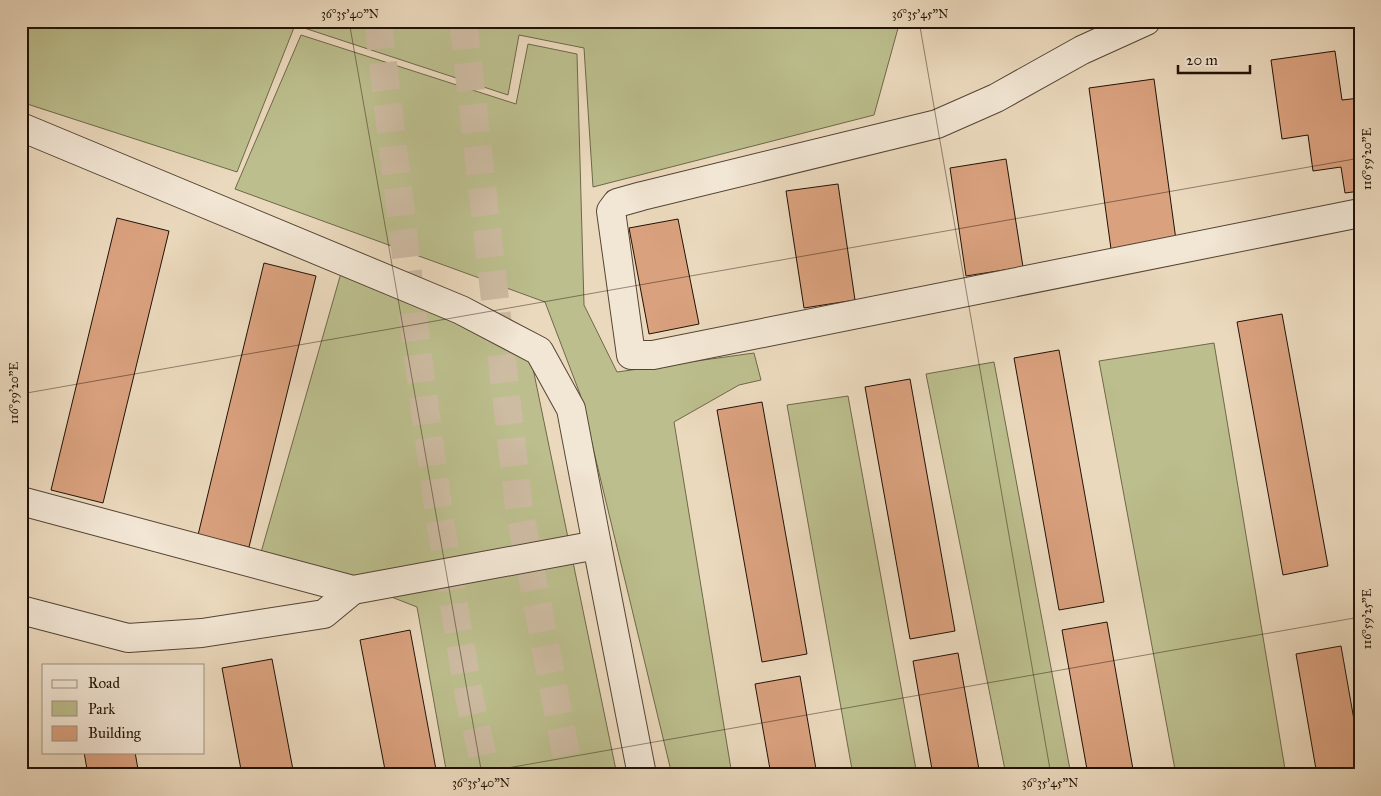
<svg xmlns="http://www.w3.org/2000/svg" width="1381" height="796" viewBox="0 0 1381 796" font-family="'IM FELL Great Primer',serif">
	<style>
		.green { fill: #bcbe8d; stroke: #6e684a }
		.building { fill: #daa17e; stroke: #211207 }
		.lines { fill: none; stroke-linecap: round; stroke-linejoin: round }
		.highway-tunnel { stroke: #cdbba2; stroke-width: 28; stroke-dasharray: 28 14; stroke-linecap: butt }
		.street-casing { stroke: #544434; stroke-width: 30 }
		.street { stroke: #f2e6d4; stroke-width: 28 }
		.ticks { fill: none; stroke: #211207; stroke-width: 1; stroke-opacity: 0.45 }
		.neatline { fill: none; stroke: #211207; stroke-width: 2 }
		.ticks-label { font-size: 12px; text-anchor: middle; fill: #211207 }
	</style>
	<rect width="100%" height="100%" fill="#ebd9bd"/>
	<filter id="stains"><feTurbulence type="fractalNoise" baseFrequency=".004" numOctaves="4"/><feColorMatrix values="0 0 0 0 .2 0 0 0 0 .09 0 0 0 0 .02 0 0 0 .5 -.17"/></filter>
	<radialGradient id="worn" r=".72"><stop offset=".6" stop-color="#630" stop-opacity="0"/><stop offset="1" stop-color="#630" stop-opacity=".3"/></radialGradient>
	<g class="green">
		<polygon points="21,21 900,21 874,115 593,187 584,48 519,35 508,95 295,25 237,172 21,102"/>
		<polygon points="301,35 516,104 528,44 577,54 584,305 617,372 754,353 761,380 739,385 674,422 732,775 672,775 580,394 545,302 235,189"/>
		<polygon points="341,273 530,354 617,775 447,775 417,607 348,580 260,556"/>
		<polygon points="1214,343 1286,775 1176,775 1099,361"/>
		<polygon points="994,362 1071,775 1006,775 926,374"/>
		<polygon points="848,396 917,775 853,775 787,405"/>
	</g>
	<g class="building">
		<polygon points="1335,51 1342,100 1360,98 1360,191 1345,193 1341,167 1313,171 1308,135 1282,139 1271,60"/>
		<polygon points="1154,79 1176,240 1111,249 1089,88"/>
		<polygon points="1006,159 1023,267 966,276 950,168"/>
		<polygon points="21,175 28,176 21,210"/>
		<polygon points="838,184 855,300 804,308 786,191"/>
		<polygon points="117,218 169,231 103,503 51,490"/>
		<polygon points="678,219 699,324 649,334 629,228"/>
		<polygon points="264,263 316,276 249,547 198,535"/>
		<polygon points="1282,314 1328,566 1283,575 1237,322"/>
		<polygon points="1059,350 1104,602 1059,610 1014,358"/>
		<polygon points="910,379 955,631 910,639 865,387"/>
		<polygon points="762,402 807,654 762,662 717,410"/>
		<polygon points="1107,622 1134,775 1088,775 1062,630"/>
		<polygon points="410,630 437,775 386,775 360,640"/>
		<polygon points="1341,646 1360,754 1360,775 1317,775 1296,654"/>
		<polygon points="958,653 980,775 933,775 913,661"/>
		<polygon points="272,659 294,775 242,775 222,668"/>
		<polygon points="800,676 817,775 771,775 755,684"/>
		<polygon points="84,752 135,752 139,775 88,775"/>
	</g>
	<g class="lines">
		<g class="highway-tunnel">
			<polyline points="378,21 414,325 439,515 469,696 487,775"/>
			<polyline points="463,21 519,508 570,775"/>
		</g>
		<g class="street-casing">
			<g id="street">
				<polyline points="1146,21 1082,50 996,98 937,124 642,196 617,203 611,211 631,355 653,355 1360,213"/>
				<polyline points="21,127 461,310 539,351 571,409 597,545"/>
				<polyline points="21,501 353,590 597,545 642,775"/>
				<polyline points="21,610 128,638 202,633 324,614 353,590"/>
			</g>
		</g>
		<use href="#street" class="street"/>
	</g>
	<path class="ticks" d="M349 21 482 775M919 21 1051 775M21 394 1360 158M468 775 1360 617"/>
	<rect width="1381" height="796" fill="none" stroke="#ebd9bd" stroke-width="55"/>
	<rect x="42" y="664" width="162" height="90" fill="#f2e6d4" stroke="#9e9182"/>
	<rect x="52" y="680" width="25" height="8" fill="#f2e6d4" stroke="#9e9182"/>
	<text x="88" y="688" font-size="15" fill="#211207">Road</text>
	<rect x="52" y="701" width="25" height="15" fill="#bcbe8d" stroke="#9e9182"/>
	<text x="88" y="714" font-size="15" fill="#211207">Park</text>
	<rect x="52" y="726" width="25" height="15" fill="#daa17e" stroke="#9e9182"/>
	<text x="88" y="738" font-size="15" fill="#211207">Building</text>
	<path d="M1178 65v8h72v-8" fill="none" stroke="#211207" stroke-width="2.5"/>
	<text x="1186" y="65" font-size="15" fill="#211207" stroke="#f2e6d4" stroke-width="4" paint-order="stroke">20 m</text>
	<rect x="28" y="28" width="1326" height="740" class="neatline"/>
	<g class="ticks-label">
		<text x="350" y="18">36°35'40"N</text>
		<text x="920" y="18">36°35'45"N</text>
		<text transform="translate(1367 159) rotate(-90)" y="4">116°59'20"E</text>
		<text transform="translate(14 393) rotate(-90)" y="4">116°59'20"E</text>
		<text transform="translate(1367 619) rotate(-90)" y="4">116°59'25"E</text>
		<text x="481" y="787">36°35'40"N</text>
		<text x="1050" y="787">36°35'45"N</text>
	</g>
	<rect width="100%" height="100%" filter="url(#stains)"/>
	<rect width="100%" height="100%" fill="url(#worn)"/>
</svg>
